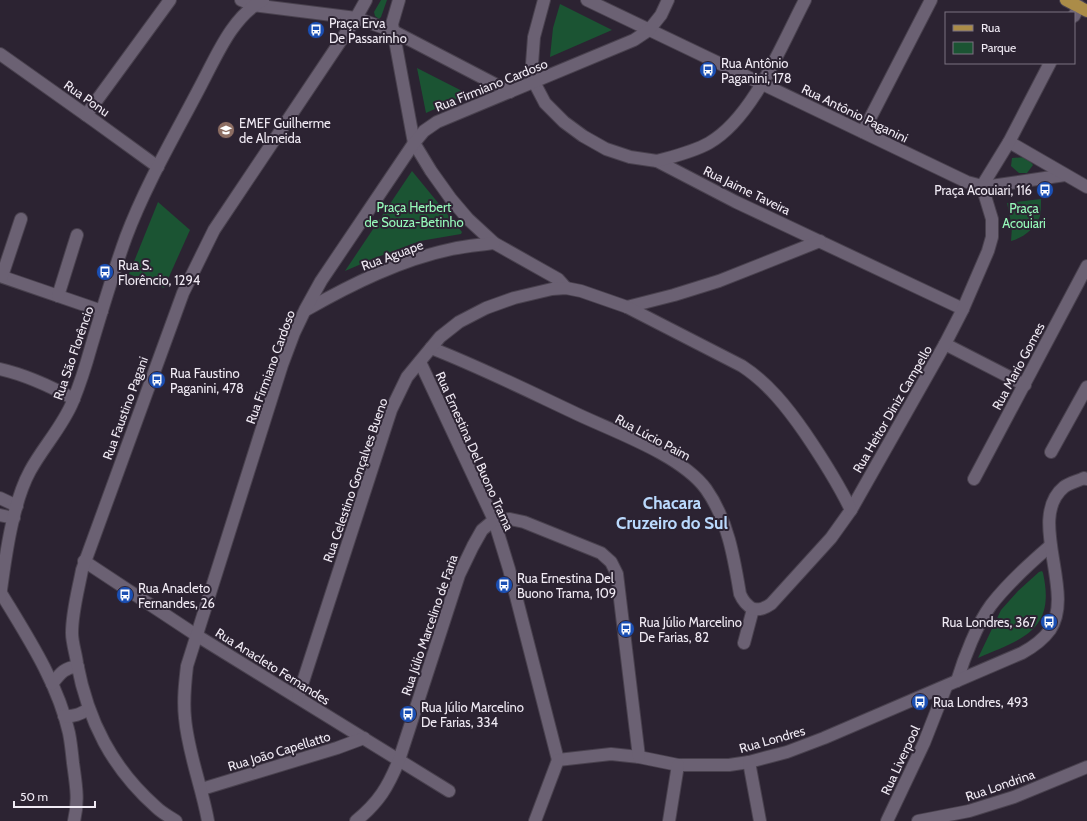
<svg xmlns="http://www.w3.org/2000/svg" width="1087" height="821" viewBox="0 0 1087 821" font-family="Cabin,sans-serif">
	<style>
		.green { fill: #1b5433 }
		.lines { fill: none; stroke-linecap: round; stroke-linejoin: round }
		.minor-casing { stroke: #49414e; stroke-width: 14 }
		.major-casing { stroke: #49414e; stroke-width: 14 }
		.minor { stroke: #6b6173; stroke-width: 12 }
		.major { stroke: #ab8c48; stroke-width: 12 }
		.labels { text-anchor: middle; dominant-baseline: central; stroke-width: 4; stroke-linejoin: round; paint-order: stroke }
		.poi-label { font-size: 13px; fill: #f0eaf4; stroke: #2c2332; text-anchor: start }
		.street-label { font-size: 13px; fill: #f0eaf4; stroke: #2c2332 }
		.park-label { font-size: 13px; fill: #96fbba; stroke: #2c2332 }
		.district-label { font-size: 17px; font-weight: bold; fill: #bad9fd; stroke: #2c2332 }
	</style>
	<rect width="100%" height="100%" fill="#2c2332"/>
	<g class="green">
		<polygon points="381,0 387,0 381,17 379,19 375,16 374,12"/>
		<polygon points="560,4 612,30 550,57 553,28"/>
		<polygon points="417,68 468,94 426,113"/>
		<polygon points="1027,157 1033,165 1027,173 1019,173 1011,166 1012,158"/>
		<polygon points="412,171 462,232 461,234 420,241 375,258 345,271"/>
		<path d="M1041 199C1041 204 1041 211 1040 216 1036 228 1023 238 1011 241L1012 227 1007 203Z"/>
		<polygon points="158,202 190,230 164,288 129,274"/>
		<path d="M1039 572 1042 571 1043 573C1056 631 1022 639 978 658L1001 610 1018 591Z"/>
	</g>
	<g class="lines">
		<g class="minor-casing">
			<g id="minor">
				<polyline points="241,0 253,5 356,18 393,31 510,92"/>
				<polyline points="399,0 392,24 414,143 431,171 451,199 468,219 494,243 558,279 566,288"/>
				<polyline points="544,0 534,37 532,64 534,82 545,103 564,122 583,136 606,149 630,157 657,161 736,202 963,309"/>
				<polyline points="587,0 967,182 982,186 991,186 1065,175"/>
				<polyline points="1074,16 1079,6"/>
				<polyline points="0,54 96,122 158,167"/>
				<polyline points="86,115 170,0"/>
				<polyline points="863,132 931,0"/>
				<polyline points="1009,142 1087,187"/>
				<path d="M657 161C675 156 693 152 709 143 753 118 782 44 805 0"/>
				<polyline points="982,186 1009,142 1050,63"/>
				<polyline points="0,276 102,311"/>
				<polyline points="2,276 21,219"/>
				<polyline points="58,296 77,235"/>
				<polyline points="627,307 674,295 719,281 820,241"/>
				<path d="M306 310C352 284 400 260 452 249 466 246 480 245 494 243"/>
				<polyline points="945,344 1025,385"/>
				<path d="M431 348C480 367 528 391 577 414 615 432 681 455 706 489 728 520 734 558 740 594 743 601 746 605 753 609L744 643"/>
				<polyline points="420,362 494,520 509,569 558,760"/>
				<path d="M0 369C27 375 50 386 74 399"/>
				<polyline points="1051,452 1087,387"/>
				<polyline points="974,479 1087,266"/>
				<polyline points="0,498 17,506"/>
				<polyline points="0,515 14,518"/>
				<polyline points="84,561 196,635 449,791"/>
				<path d="M1 593C27 636 58 683 69 733 71 743 72 753 73 763 76 785 79 800 74 821"/>
				<path d="M0 597C5 560 12 504 30 471 43 447 63 426 73 401 80 384 86 365 91 347 102 310 113 273 126 237 146 184 175 135 201 85 217 55 232 17 263 0"/>
				<path d="M753 609C761 610 765 608 771 604L831 538 851 510 945 344 963 309 988 251 992 237V219L982 186"/>
				<path d="M957 681C964 658 977 624 991 605 1008 583 1029 564 1050 546"/>
				<path d="M52 684C59 675 65 666 78 667"/>
				<path d="M298 697 391 410 407 377 440 337 459 322 486 308 514 298 552 289 566 288 581 291 627 307 742 366C768 383 787 407 805 433 822 458 838 483 851 510"/>
				<path d="M64 716C74 717 80 714 89 709"/>
				<path d="M558 760 611 754 639 757 678 765H729L749 762 787 752 824 738 1022 653C1033 647 1042 641 1050 630 1076 592 1026 518 1064 487 1069 483 1078 481 1084 478L1087 479"/>
				<polyline points="749,762 760,821"/>
				<polyline points="202,789 337,748 364,738"/>
				<path d="M176 821C170 817 162 813 156 807 112 768 88 721 77 663 76 654 72 643 72 633 72 612 78 591 82 570L183 293 214 230 356 18 366 0"/>
				<path d="M208 821C202 787 188 753 185 718 183 700 185 683 187 666L282 365 294 333 305 310 321 281 414 143 424 131 437 122 634 40 649 30 661 15 668 0"/>
				<path d="M356 821C379 802 388 787 399 760L459 575 473 546 482 530 494 520 510 519 524 522 601 553 611 562 617 574 639 757"/>
				<polyline points="535,821 558,760"/>
				<polyline points="669,821 678,765"/>
				<polyline points="887,821 924,743 946,687"/>
				<polyline points="918,821 969,811 1014,797 1087,767"/>
			</g>
		</g>
		<g class="major-casing">
			<polyline id="major" points="1066,0 1087,11"/>
		</g>
		<use href="#minor" class="minor"/>
		<use href="#major" class="major"/>
	</g>
	<defs>
		<g id="bus-disc" transform="scale(0.9)"><circle r="9.5" fill="#1a4fb4" stroke="#2c2332"/><path d="M-5-6H5V4H4V6H2V4H-2V6H-4V4H-5ZM-3.5-4V0h7V-4ZM-3.5 1.2v1.5H-2V1.2ZM2 1.2v1.5H3.5V1.2Z" fill="#fff"/></g>
		<g id="school-disc" transform="scale(0.9)"><circle r="9.5" fill="#8d6e63" stroke="#2c2332"/><path d="M0-5L7-2L0 1L-7-2ZM-4 1L0 2.5L4 1V4Q0 6-4 4Z" fill="#fff"/></g>
	</defs>
	<g fill-rule="evenodd">
		<use href="#bus-disc" x="316" y="30"/>
		<use href="#bus-disc" x="708" y="70"/>
		<use href="#school-disc" x="226" y="130"/>
		<use href="#bus-disc" x="1045" y="190"/>
		<use href="#bus-disc" x="105" y="272"/>
		<use href="#bus-disc" x="157" y="380"/>
		<use href="#bus-disc" x="504" y="585"/>
		<use href="#bus-disc" x="125" y="595"/>
		<use href="#bus-disc" x="1049" y="622"/>
		<use href="#bus-disc" x="626" y="629"/>
		<use href="#bus-disc" x="920" y="702"/>
		<use href="#bus-disc" x="408" y="714"/>
	</g>
	<g class="labels">
		<g class="poi-label">
			<text x="329" y="23">Praça Erva<tspan x="329" dy="15">De Passarinho</tspan></text>
			<text x="721" y="63">Rua Antônio<tspan x="721" dy="15">Paganini, 178</tspan></text>
			<text x="239" y="123">EMEF Guilherme<tspan x="239" dy="15">de Almeida</tspan></text>
			<text x="1032" y="190" text-anchor="end">Praça Acouiari, 116</text>
			<text x="118" y="265">Rua S.<tspan x="118" dy="15">Florêncio, 1294</tspan></text>
			<text x="170" y="373">Rua Faustino<tspan x="170" dy="15">Paganini, 478</tspan></text>
			<text x="517" y="578">Rua Ernestina Del<tspan x="517" dy="15">Buono Trama, 109</tspan></text>
			<text x="138" y="588">Rua Anacleto<tspan x="138" dy="15">Fernandes, 26</tspan></text>
			<text x="639" y="622">Rua Júlio Marcelino<tspan x="639" dy="15">De Farias, 82</tspan></text>
			<text x="1036" y="622" text-anchor="end">Rua Londres, 367</text>
			<text x="933" y="702">Rua Londres, 493</text>
			<text x="421" y="707">Rua Júlio Marcelino<tspan x="421" dy="15">De Farias, 334</tspan></text>
		</g>
		<g class="street-label">
			<text transform="translate(491 85) rotate(-22)">Rua Firmiano Cardoso</text>
			<text transform="translate(87 98) rotate(35)">Rua Ponu</text>
			<text transform="translate(855 113) rotate(26)">Rua Antônio Paganini</text>
			<text transform="translate(747 190) rotate(26)">Rua Jaime Taveira</text>
			<text transform="translate(392 255) rotate(-20)">Rua Aguape</text>
			<text transform="translate(73 353) rotate(-71)">Rua São Florêncio</text>
			<text transform="translate(1018 366) rotate(-62)">Rua Mario Gomes</text>
			<text transform="translate(270 367) rotate(-70)">Rua Firmiano Cardoso</text>
			<text transform="translate(125 408) rotate(-70)">Rua Faustino Pagani</text>
			<text transform="translate(892 409) rotate(-60)">Rua Heitor Diniz Campello</text>
			<text transform="translate(653 437) rotate(28)">Rua Lúcio Paim</text>
			<text transform="translate(475 451) rotate(66)">Rua Ernestina Del Buono Trama</text>
			<text transform="translate(355 480) rotate(-71)">Rua Celestino Gonçalves Bueno</text>
			<text transform="translate(429 625) rotate(-71)">Rua Júlio Marcelino de Faria</text>
			<text transform="translate(273 666) rotate(32)">Rua Anacleto Fernandes</text>
			<text transform="translate(772 739) rotate(-16)">Rua Londres</text>
			<text transform="translate(279 751) rotate(-17)">Rua João Capellatto</text>
			<text transform="translate(900 760) rotate(-65)">Rua Liverpool</text>
			<text transform="translate(1000 785) rotate(-19)">Rua Londrina</text>
		</g>
		<g class="park-label">
			<text x="414" y="207">Praça Herbert<tspan x="414" dy="15">de Souza-Betinho</tspan></text>
			<text x="1024" y="208">Praça<tspan x="1024" dy="15">Acouiari</tspan></text>
		</g>
		<g class="district-label">
			<text x="672" y="503">Chacara<tspan x="672" dy="20">Cruzeiro do Sul</tspan></text>
		</g>
	</g>
	<rect x="945" y="12" width="130" height="52" fill="#2c2332" stroke="#7a7380"/>
	<rect x="953" y="25" width="20" height="6" fill="#ab8c48" stroke="#7a7380"/>
	<text x="981" y="32" font-size="12" fill="#f0eaf4">Rua</text>
	<rect x="953" y="42" width="20" height="12" fill="#1b5433" stroke="#7a7380"/>
	<text x="981" y="52" font-size="12" fill="#f0eaf4">Parque</text>
	<path d="M14 801v6h81v-6" fill="none" stroke="#f0eaf4" stroke-width="2"/>
	<text x="20" y="801" font-size="12" fill="#f0eaf4" stroke="#2c2332" stroke-width="3" paint-order="stroke">50 m</text>
</svg>
